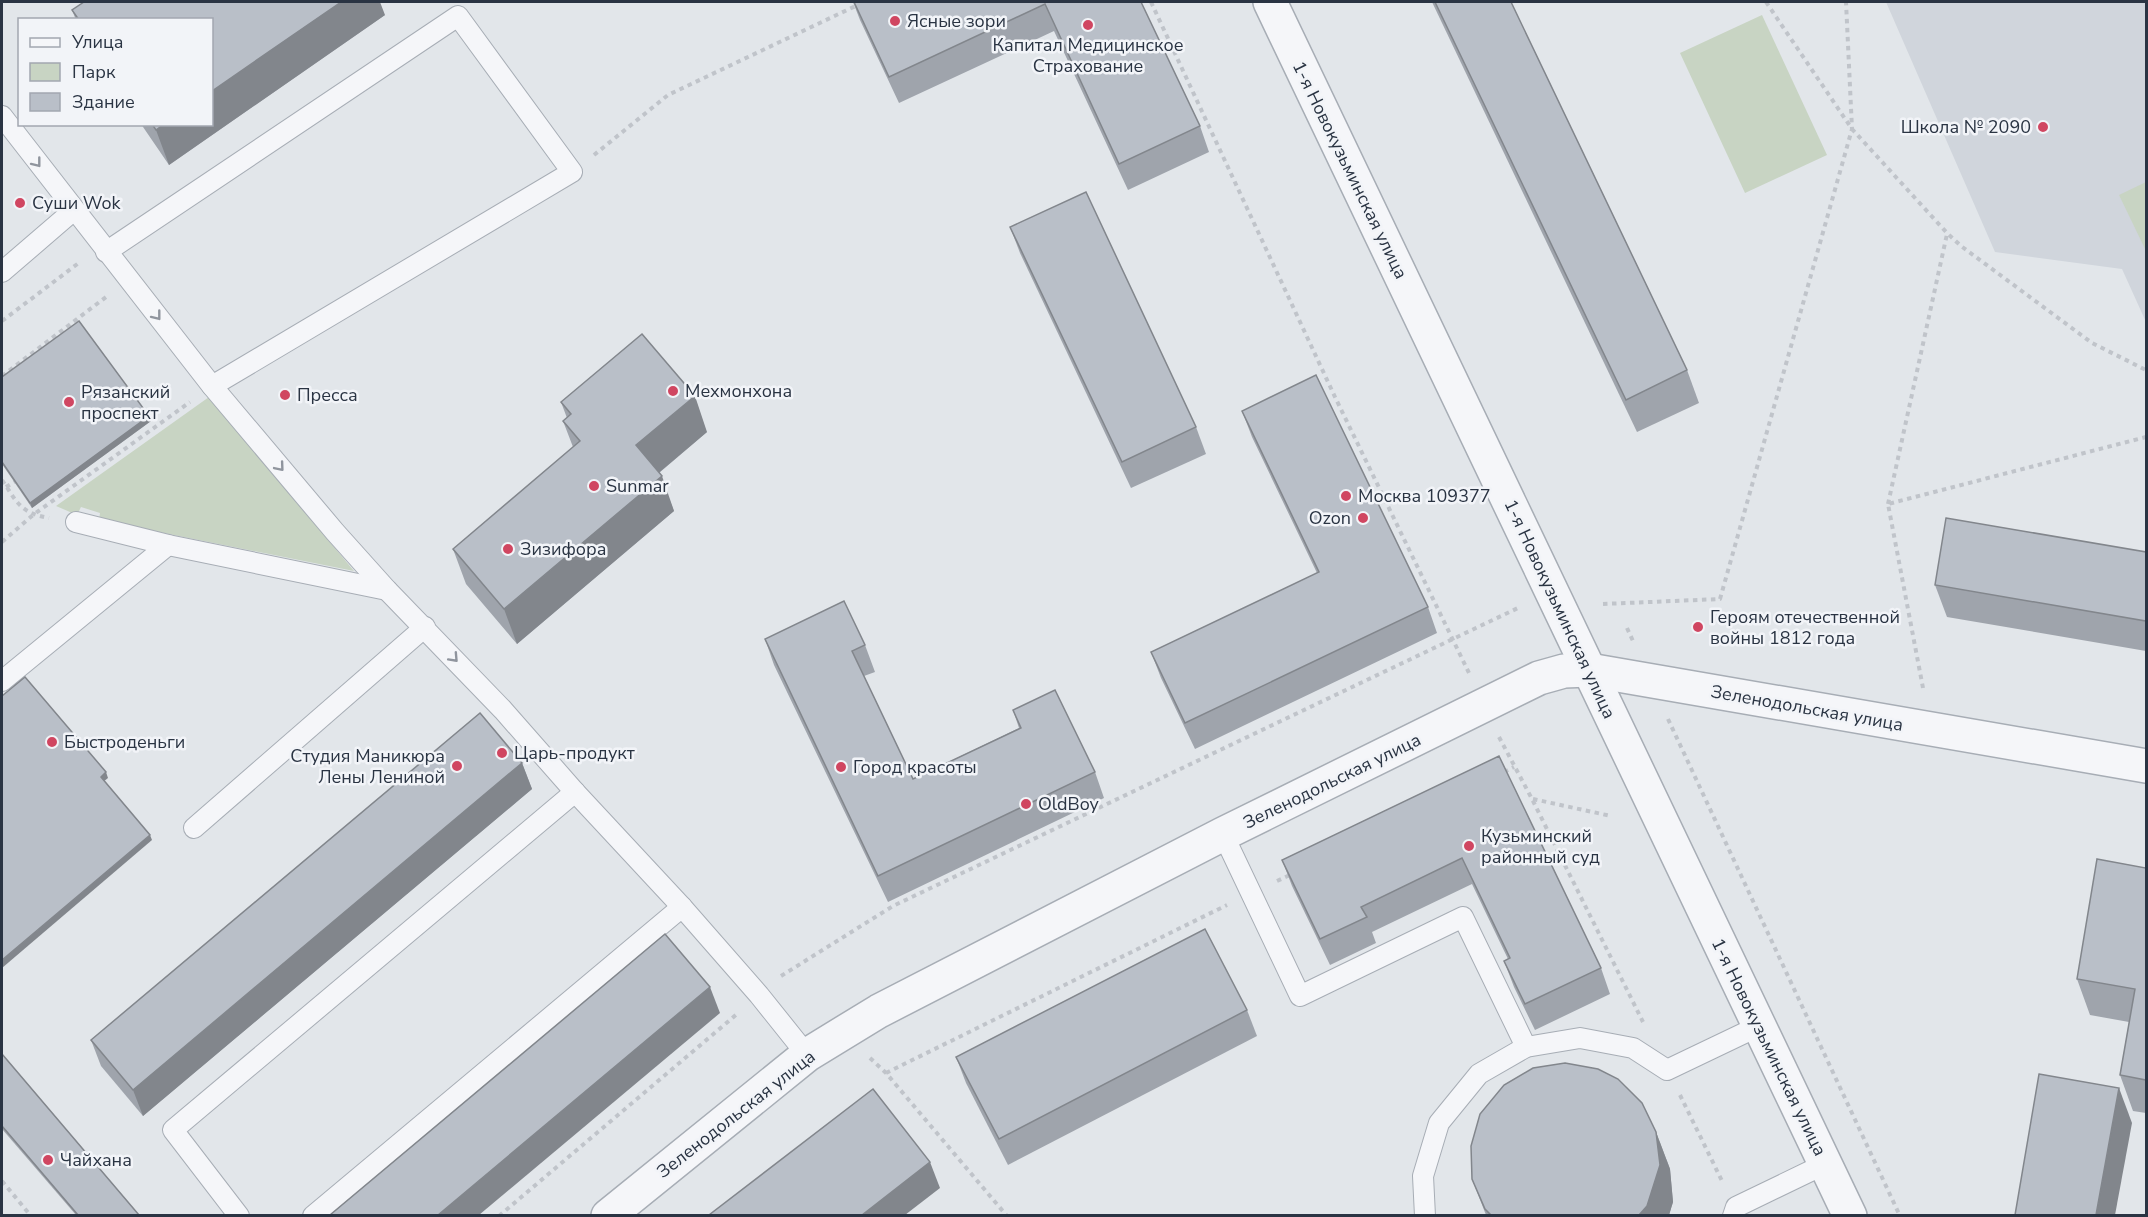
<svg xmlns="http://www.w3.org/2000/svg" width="2148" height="1217" viewBox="0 0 2148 1217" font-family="'Nunito Sans',sans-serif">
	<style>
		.built { fill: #d0d5dc }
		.green { fill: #c8d4c3 }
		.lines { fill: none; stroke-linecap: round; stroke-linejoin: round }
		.service-casing { stroke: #a7adb5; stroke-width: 22 }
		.minor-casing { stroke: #a7adb5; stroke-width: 36 }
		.tertiary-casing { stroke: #a7adb5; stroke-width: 36 }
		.path { stroke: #c0c4ca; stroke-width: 4; stroke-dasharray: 4.5 4.5; stroke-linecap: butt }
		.service { stroke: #f5f6f9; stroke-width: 20 }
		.minor { stroke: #f5f6f9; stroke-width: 33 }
		.tertiary { stroke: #f5f6f9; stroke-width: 33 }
		.wall { fill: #9fa4ac }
		.shaded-wall { fill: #82868c }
		.building { fill: #b9bfc8; stroke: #82868c; stroke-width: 1.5 }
		.oneway { stroke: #90959e }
		.poi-dot { fill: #d04661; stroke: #f2f4f8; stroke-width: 2 }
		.labels { text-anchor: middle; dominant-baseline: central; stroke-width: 5; stroke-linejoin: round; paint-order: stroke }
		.poi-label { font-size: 18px; fill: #2a3443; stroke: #f2f4f8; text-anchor: start }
		.street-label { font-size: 18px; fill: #2a3443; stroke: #f2f4f8 }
	</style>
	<rect width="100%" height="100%" fill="#e2e6ea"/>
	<polygon class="built" points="1886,2 2146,2 2146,322 2122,269 1995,252"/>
	<g class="green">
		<polygon points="1762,15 1827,155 1745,193 1680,53"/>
		<polygon points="2146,182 2146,251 2119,195"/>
		<polygon points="209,397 354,571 99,520 100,513 81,507 77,515 56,506"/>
	</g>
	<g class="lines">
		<g class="service-casing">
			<g id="service">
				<polyline points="2,116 212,386 335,532 387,590 503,710 575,792 682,907 759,995 807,1055"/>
				<polyline points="106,252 458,16 572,172 212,386"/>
				<polyline points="2,272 74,210"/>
				<polyline points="76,522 168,545 387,590"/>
				<polyline points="2,681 168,545"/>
				<polyline points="194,828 425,627"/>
				<polyline points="1223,834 1300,996 1463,917 1526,1047"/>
				<polyline points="239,1216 173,1130 575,792"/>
				<polyline points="313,1216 682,907"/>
				<polyline points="1425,1216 1423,1176 1439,1123 1479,1074 1526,1047 1580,1038 1633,1048 1667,1070 1759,1026"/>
				<polyline points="1733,1216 1736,1207 1825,1164"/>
			</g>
		</g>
		<g class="minor-casing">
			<polyline id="minor" points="608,1216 807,1055 879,1011 1223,834 1539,678 1564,671 1589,670"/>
		</g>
		<g class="tertiary-casing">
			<g id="tertiary">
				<polyline points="1270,2 1850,1216"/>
				<polyline points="1589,670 2146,766"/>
			</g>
		</g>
		<g class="path">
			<polyline points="1151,2 1335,397 1469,673"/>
			<polyline points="1766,2 1852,129 1947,233 1961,246 2092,343 2146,370"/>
			<polyline points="594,155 668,95 864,2"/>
			<polyline points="2,321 80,262"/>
			<polyline points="2,376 106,297"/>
			<path d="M2 480C17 502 20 513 49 518"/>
			<polyline points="6,487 16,481"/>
			<polyline points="1888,504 1947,234"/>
			<polyline points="2,542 33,515 190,402"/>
			<polyline points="1603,604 1720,599 1852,129 1846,2"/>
			<polyline points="1627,628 1633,641"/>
			<polyline points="1923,688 1888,504 2146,437"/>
			<polyline points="1668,719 1900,1216"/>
			<polyline points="1499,737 1532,799 1643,1022"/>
			<polyline points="1504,772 1514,767"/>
			<polyline points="1533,799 1611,816"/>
			<polyline points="1277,881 1292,874"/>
			<polyline points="781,976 893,906 1520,607"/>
			<polyline points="870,1058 886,1073 1007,1216"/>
			<polyline points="886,1073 1227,905"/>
			<polyline points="1680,1095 1723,1183"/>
			<polyline points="2,1181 31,1216"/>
			<polyline points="499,1216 737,1014"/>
		</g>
		<use href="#service" class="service"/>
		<use href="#minor" class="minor"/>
		<use href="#tertiary" class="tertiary"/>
	</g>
	<g class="wall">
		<polygon points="853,2 1141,2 1200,126 1209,152 1128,190 1054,31 899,103 860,20"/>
		<polygon points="1432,2 1511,2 1687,370 1699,403 1637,432"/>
		<polygon points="72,10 385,15 169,165 141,124 212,124 212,20 76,20"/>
		<polygon points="1010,227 1196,427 1206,454 1131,488 1020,253"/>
		<polygon points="2,377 151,421 32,508 2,464"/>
		<polygon points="561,402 707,432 659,473 674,511 517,644 466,584 453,549 573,447 563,421 567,418"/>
		<polygon points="1242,411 1428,607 1437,633 1195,749 1161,678 1151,652 1317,573 1252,437"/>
		<polygon points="2146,552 2146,651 1947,617 1935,585"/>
		<polygon points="765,639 865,645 875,672 864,676 913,779 1019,728 1013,710 1095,772 1104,798 888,902 774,665"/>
		<polygon points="1499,756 1601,968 1610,994 1535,1030 1514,987 1504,961 1508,959 1472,884 1372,932 1376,943 1330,965 1292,886 1282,860"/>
		<polygon points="522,763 532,789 143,1116 101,1066 91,1040"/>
		<polygon points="2146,868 2146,1113 2133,1111 2120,1075 2129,1022 2090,1015 2077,979"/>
		<polygon points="1247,1010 1257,1036 1008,1165 966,1083 956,1057"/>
		<polygon points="2,1054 139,1215 76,1215 2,1129"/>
		<polygon points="1656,1132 1670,1169 1673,1202 1669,1215 1486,1215 1472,1179"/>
	</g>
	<g class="shaded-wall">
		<polygon points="341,2 380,2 385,15 169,165 156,130 164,124 212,124 212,91"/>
		<polygon points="695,396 707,432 649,481 636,445"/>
		<polygon points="149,416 151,421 32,508 30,503"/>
		<polygon points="662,476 674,511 517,644 504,609"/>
		<polygon points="522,763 532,789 143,1116 133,1090"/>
		<polygon points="106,772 108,778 103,782 101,777"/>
		<polygon points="150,835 152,840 2,968 2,960"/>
		<polygon points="710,987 720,1013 479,1215 438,1215"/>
		<polygon points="2119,1088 2132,1123 2115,1215 2096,1215"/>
		<polygon points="1656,1132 1670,1169 1673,1202 1669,1215 1639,1215"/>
		<polygon points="930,1162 940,1188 905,1215 862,1215"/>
	</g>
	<g class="building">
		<polygon points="84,2 341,2 212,91 212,20 79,20 72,10"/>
		<polygon points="854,2 1141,2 1200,126 1119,164 1045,4 889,77"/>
		<polygon points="1435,2 1511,2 1687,370 1626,400"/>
		<polygon points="152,124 164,124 156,130"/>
		<polygon points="1086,192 1196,427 1122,462 1010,227"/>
		<polygon points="79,321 149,416 30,503 2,462 2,377"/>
		<polygon points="642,334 695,396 636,445 662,476 504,609 453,549 580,441 563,421 571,414 561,402"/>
		<polygon points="1316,375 1428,607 1185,723 1151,652 1319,572 1242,411"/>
		<polygon points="1946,518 2146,552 2146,621 1935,585"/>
		<polygon points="844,601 865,645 852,651 913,779 1021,728 1013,710 1055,690 1095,772 878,876 765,639"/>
		<polygon points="25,677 106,772 101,777 150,835 2,960 2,696"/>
		<polygon points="480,713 522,763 133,1090 91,1040"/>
		<polygon points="1499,756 1601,968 1525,1004 1504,961 1510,958 1462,858 1361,907 1367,917 1320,939 1282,860"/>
		<polygon points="2097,859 2146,868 2146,1080 2120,1075 2135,989 2077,979"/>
		<polygon points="1205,929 1247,1010 999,1139 956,1057"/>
		<polygon points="665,934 710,987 438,1215 330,1215"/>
		<polygon points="2,1054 139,1215 78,1215 2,1126"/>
		<polygon points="1565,1063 1598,1069 1618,1079 1642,1103 1656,1132 1660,1165 1647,1206 1639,1215 1491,1215 1485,1209 1472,1179 1471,1146 1480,1114 1504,1085 1533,1068"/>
		<polygon points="2039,1074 2119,1088 2096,1215 2015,1215"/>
		<polygon points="873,1089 930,1162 862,1215 709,1215"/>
	</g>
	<defs><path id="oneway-chevron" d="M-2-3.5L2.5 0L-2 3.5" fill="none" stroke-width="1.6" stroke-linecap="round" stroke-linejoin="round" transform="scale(1.5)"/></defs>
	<g class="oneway">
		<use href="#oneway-chevron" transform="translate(37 163) rotate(52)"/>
		<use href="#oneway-chevron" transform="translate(157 316) rotate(52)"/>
		<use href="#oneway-chevron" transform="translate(280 467) rotate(50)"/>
		<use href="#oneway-chevron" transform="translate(454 658) rotate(47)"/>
	</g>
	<g class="poi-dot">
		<circle cx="895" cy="21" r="6"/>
		<circle cx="1088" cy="25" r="6"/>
		<circle cx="2043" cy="127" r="6"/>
		<circle cx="20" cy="203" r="6"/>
		<circle cx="673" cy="391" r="6"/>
		<circle cx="285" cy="395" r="6"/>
		<circle cx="69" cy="402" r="6"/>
		<circle cx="594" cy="486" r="6"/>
		<circle cx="1346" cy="496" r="6"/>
		<circle cx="1363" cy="518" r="6"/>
		<circle cx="508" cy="549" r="6"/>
		<circle cx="1698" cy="627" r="6"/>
		<circle cx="52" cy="742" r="6"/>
		<circle cx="502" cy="753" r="6"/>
		<circle cx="457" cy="766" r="6"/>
		<circle cx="841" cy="767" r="6"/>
		<circle cx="1026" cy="804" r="6"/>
		<circle cx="1469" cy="846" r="6"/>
		<circle cx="48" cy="1160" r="6"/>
	</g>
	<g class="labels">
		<g class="poi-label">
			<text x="907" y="21">Ясные зори</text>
			<text x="1088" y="45" text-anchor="middle">Капитал Медицинское<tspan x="1088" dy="21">Страхование</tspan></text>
			<text x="2031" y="127" text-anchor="end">Школа № 2090</text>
			<text x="32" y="203">Суши Wok</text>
			<text x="685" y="391">Мехмонхона</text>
			<text x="81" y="392">Рязанский<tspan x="81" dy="21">проспект</tspan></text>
			<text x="297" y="395">Пресса</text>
			<text x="606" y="486">Sunmar</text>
			<text x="1358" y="496">Москва 109377</text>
			<text x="1351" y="518" text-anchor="end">Ozon</text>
			<text x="520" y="549">Зизифора</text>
			<text x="1710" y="617">Героям отечественной<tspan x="1710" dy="21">войны 1812 года</tspan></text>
			<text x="64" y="742">Быстроденьги</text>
			<text x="514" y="753">Царь-продукт</text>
			<text x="445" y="756" text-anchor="end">Студия Маникюра<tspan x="445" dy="21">Лены Лениной</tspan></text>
			<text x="853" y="767">Город красоты</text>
			<text x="1038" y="804">OldBoy</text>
			<text x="1481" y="836">Кузьминский<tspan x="1481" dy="21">районный суд</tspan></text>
			<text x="60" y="1160">Чайхана</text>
		</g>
		<g class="street-label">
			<text transform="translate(1350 170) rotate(64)">1-я Новокузьминская улица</text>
			<text transform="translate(1560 609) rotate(65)">1-я Новокузьминская улица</text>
			<text transform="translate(1807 708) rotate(10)">Зеленодольская улица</text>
			<text transform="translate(1332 781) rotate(-26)">Зеленодольская улица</text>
			<text transform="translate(1769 1047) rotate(64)">1-я Новокузьминская улица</text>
			<text transform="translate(736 1114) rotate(-38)">Зеленодольская улица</text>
		</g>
	</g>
	<rect width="2148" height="1217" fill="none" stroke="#2a3443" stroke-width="6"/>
	<rect x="18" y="18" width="195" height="108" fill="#f2f4f8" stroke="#a2a7b0" stroke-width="1.5"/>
	<rect x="30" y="38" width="30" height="9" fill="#f5f6f9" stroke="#a2a7b0" stroke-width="1.5"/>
	<text x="72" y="48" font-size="18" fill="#2a3443">Улица</text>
	<rect x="30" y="63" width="30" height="18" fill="#c8d4c3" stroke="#a2a7b0" stroke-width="1.5"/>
	<text x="72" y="78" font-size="18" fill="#2a3443">Парк</text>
	<rect x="30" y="93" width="30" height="18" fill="#b9bfc8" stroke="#a2a7b0" stroke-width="1.5"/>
	<text x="72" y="108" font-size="18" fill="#2a3443">Здание</text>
</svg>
